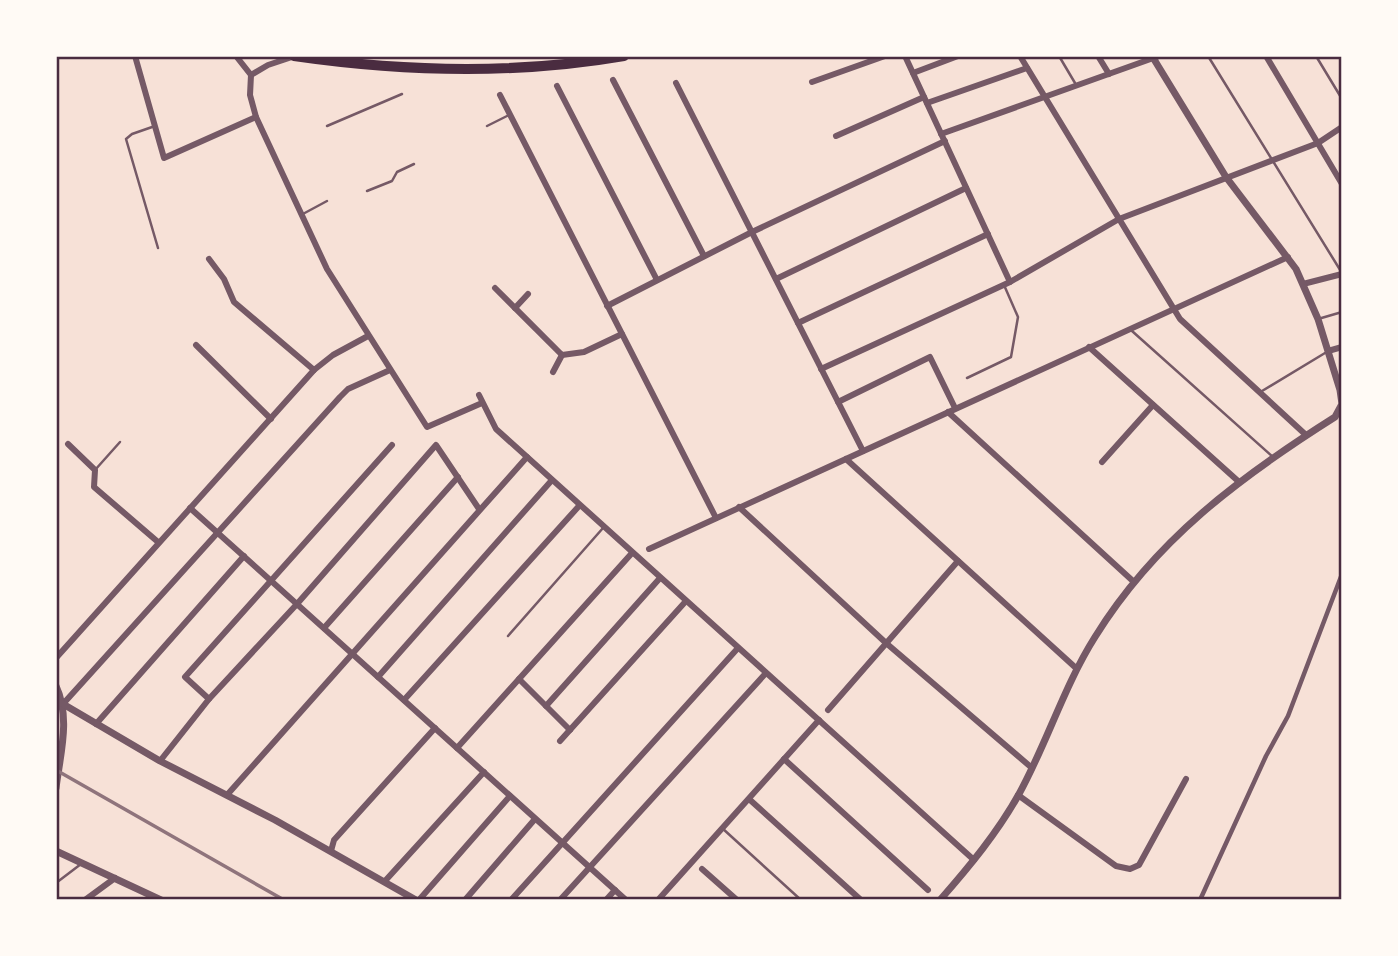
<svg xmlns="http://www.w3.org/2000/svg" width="1398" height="956" viewBox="0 0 1398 956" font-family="'PT Sans',sans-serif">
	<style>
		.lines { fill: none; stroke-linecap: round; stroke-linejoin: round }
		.service { stroke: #755966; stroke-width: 2.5 }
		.pedestrian { stroke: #755966; stroke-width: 4.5 }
		.minor { stroke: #755966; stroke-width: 6 }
		.tertiary { stroke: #755966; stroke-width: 7 }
		.trunk { stroke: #4a2c40; stroke-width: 10 }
		.rail { stroke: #8f747c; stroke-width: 3.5 }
		.neatline { fill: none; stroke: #4a2c40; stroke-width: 2.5 }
	</style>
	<rect width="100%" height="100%" fill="#f7e1d7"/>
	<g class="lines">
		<g class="service">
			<polyline points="1059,56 1075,83"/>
			<polyline points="1208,56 1342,273"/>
			<polyline points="1316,56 1342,99"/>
			<polyline points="155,126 132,134 126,139 158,248"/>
			<polyline points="327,126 402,94"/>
			<polyline points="487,126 509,115"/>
			<polyline points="367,191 392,181 397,172 414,164"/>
			<polyline points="301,215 327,201"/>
			<polyline points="1318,319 1342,312"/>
			<polyline points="1132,331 1273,457"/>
			<polyline points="967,378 1011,357 1018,317 1004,285"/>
			<polyline points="1262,391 1325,353"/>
			<polyline points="95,470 120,442"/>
			<polyline points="508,636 603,528"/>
			<polyline points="722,828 801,900"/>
			<polyline points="56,883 81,864"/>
		</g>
		<polyline class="pedestrian" points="1200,900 1266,756 1288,716 1342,574"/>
		<g class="minor">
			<polyline points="135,56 164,158 256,117"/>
			<polyline points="236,56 251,75 250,95 256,117 327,269 427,427 482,403"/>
			<polyline points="905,56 1010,282"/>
			<polyline points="1020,56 1180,319 1306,435"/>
			<polyline points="1098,56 1109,74"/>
			<polyline points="1266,56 1342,184"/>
			<polyline points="913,73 958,56"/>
			<polyline points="251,75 268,65 295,56"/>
			<polyline points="613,80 704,256"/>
			<polyline points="812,82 885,56"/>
			<polyline points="676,83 863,451"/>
			<polyline points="557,86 657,280"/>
			<polyline points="500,95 716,518"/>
			<polyline points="927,103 1027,68"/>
			<polyline points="941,134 1159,56"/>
			<polyline points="836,136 924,97"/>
			<polyline points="209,259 224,279 234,302 314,370"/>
			<polyline points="776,279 966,188"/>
			<polyline points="1303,284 1342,274"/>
			<polyline points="495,288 562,355 584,352 622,334"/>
			<polyline points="607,306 752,232 945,141"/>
			<polyline points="515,308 528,294"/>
			<polyline points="798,323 988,234"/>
			<polyline points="196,345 271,419"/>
			<polyline points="1089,347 1238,481"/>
			<polyline points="1328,351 1342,347"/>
			<polyline points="821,369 1010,282 1119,219 1318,143 1342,127"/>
			<polyline points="553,372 562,355"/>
			<polyline points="479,395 496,429 974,860"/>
			<polyline points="838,402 930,357 955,408"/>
			<polyline points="948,412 1134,582"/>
			<polyline points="68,444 95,470 94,487 158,542"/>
			<polyline points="846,459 1077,669"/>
			<polyline points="1102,462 1153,405"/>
			<polyline points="739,507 886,643 1032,768"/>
			<polyline points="190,508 626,900"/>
			<polyline points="649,549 1288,257"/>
			<polyline points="324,628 458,477"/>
			<polyline points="56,658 314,370 333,355 368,336"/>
			<polyline points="378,677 552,480"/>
			<polyline points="519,679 570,730"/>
			<polyline points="209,699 185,677 392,445"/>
			<polyline points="404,700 579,506"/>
			<polyline points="63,704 340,397 348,389 390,370"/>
			<polyline points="546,706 660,578"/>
			<polyline points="828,710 958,561"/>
			<polyline points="96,724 244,556"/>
			<polyline points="560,741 686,601"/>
			<polyline points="457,748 632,553"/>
			<polyline points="784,759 928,890"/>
			<polyline points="160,761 209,699 297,604 436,445 479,509"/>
			<polyline points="227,795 527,457"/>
			<polyline points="1018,795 1116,866 1130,869 1139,865 1186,779"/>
			<polyline points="749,799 861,900"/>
			<polyline points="331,851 334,840 435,728"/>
			<polyline points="702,869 737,900"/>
			<polyline points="385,881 484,772"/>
			<polyline points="85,900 115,878"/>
			<polyline points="419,900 510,796"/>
			<polyline points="465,900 535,819"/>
			<polyline points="511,900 738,648"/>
			<polyline points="560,900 766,673"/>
			<polyline points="606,900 615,890"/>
			<polyline points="658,900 819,720"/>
		</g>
		<g class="tertiary">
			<path d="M56 686C71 718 60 755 56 788"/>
			<polyline points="63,704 160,761 275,820 416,900"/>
			<polyline points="56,851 161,900"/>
			<path d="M940 900C969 867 998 832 1019 794 1047 743 1064 686 1095 637 1155 540 1240 477 1335 417L1342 404 1340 390 1318 319 1296 269 1226 177 1152 56"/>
		</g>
		<path class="trunk" d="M294 56C405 72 514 75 624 56"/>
		<polyline class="rail" points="56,770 284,900"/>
	</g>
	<rect width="1398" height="956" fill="none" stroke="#fffaf5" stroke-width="116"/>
	<rect x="58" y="58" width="1282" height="840" class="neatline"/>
</svg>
